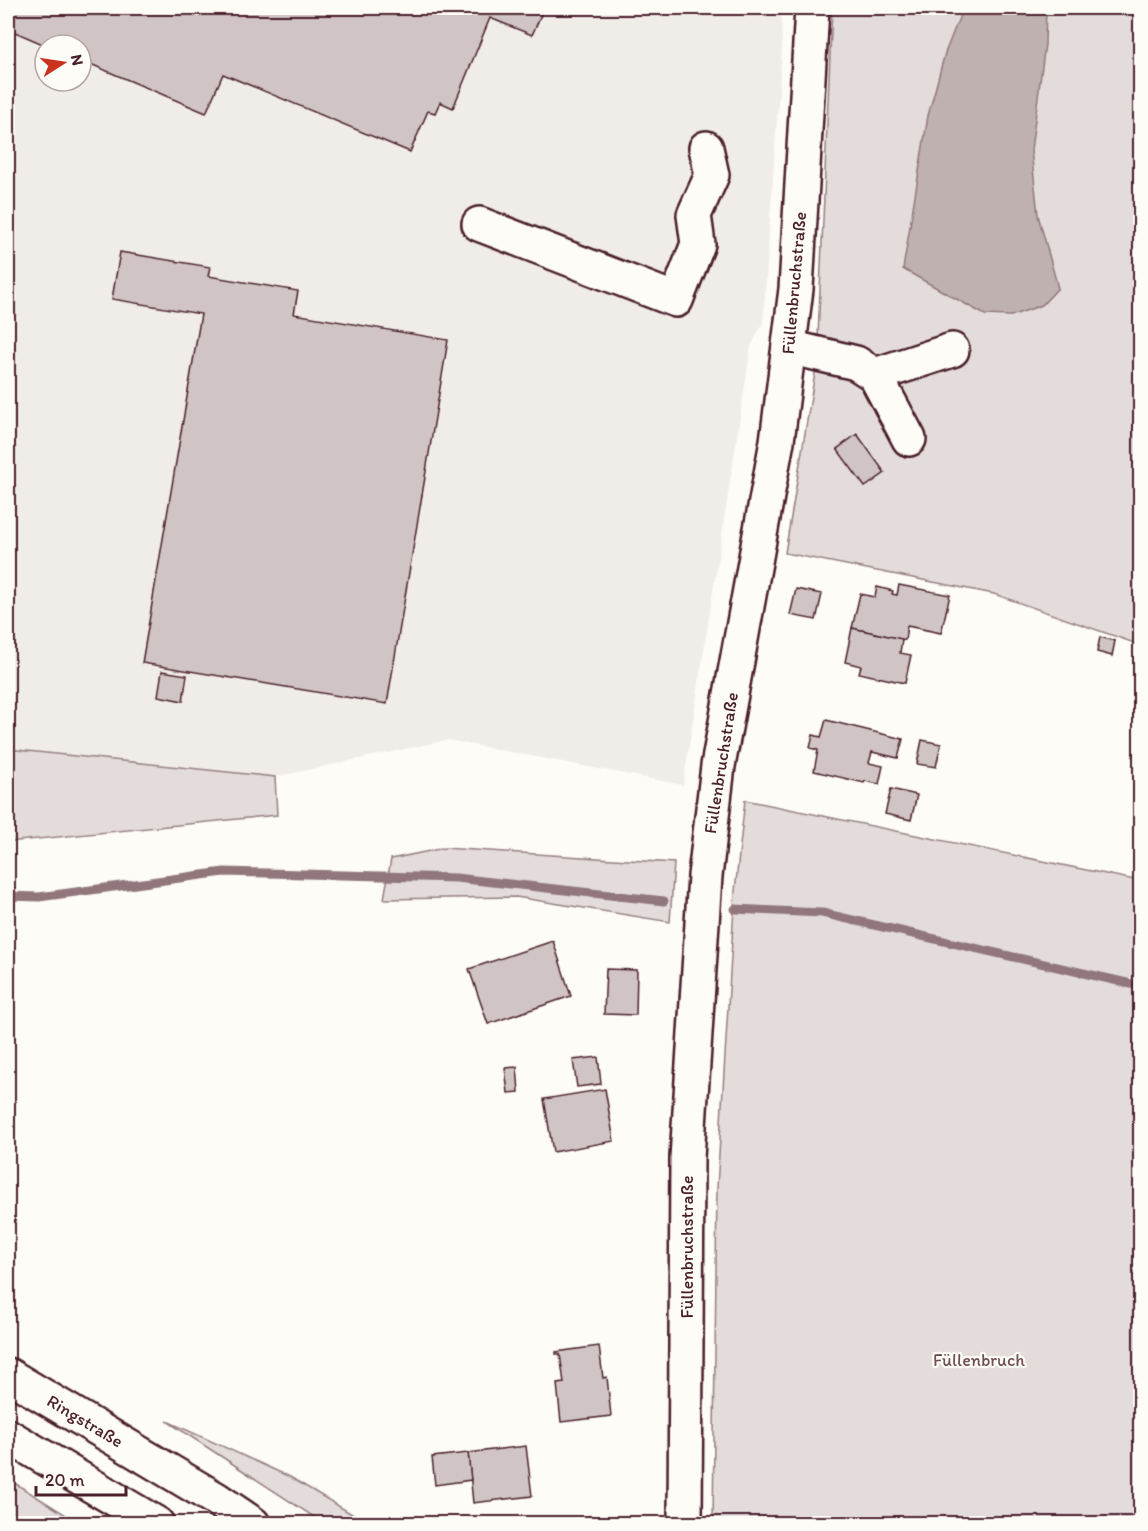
<svg xmlns="http://www.w3.org/2000/svg" width="1148" height="1531" viewBox="0 0 1148 1531" font-family="Itim,sans-serif">
	<style>
		.built { fill: #f0ece8; fill-rule: evenodd }
		.green { fill: #e3dcda; stroke: #967e82; stroke-width: 1.5 }
		.water { fill: #c0b1b1; stroke: #91777b; stroke-width: 1.5 }
		.lines { fill: none; stroke-linecap: round; stroke-linejoin: round }
		.stream { stroke: #91777b; stroke-width: 9 }
		.building { fill: #d0c5c4; stroke: #4a1f2b; stroke-width: 1.5 }
		.minor-casing { stroke: #4a1f2b; stroke-width: 38 }
		.highway-casing { stroke: #4a1f2b; stroke-width: 38 }
		.minor { stroke: #fdfcf7; stroke-width: 33 }
		.highway { stroke: #fdfcf7; stroke-width: 33 }
		.labels { text-anchor: middle; dominant-baseline: central; stroke-width: 4.5; stroke-linejoin: round; paint-order: stroke }
		.street-label { font-size: 18px; fill: #4a1f2b; stroke: #fdfcf7 }
		.park-label { font-size: 18px; fill: #704e57; stroke: #fdfcf7 }
	</style>
	<rect width="100%" height="100%" fill="#fdfcf7"/>
	<filter id="ink" filterUnits="userSpaceOnUse"><feTurbulence type="fractalNoise" baseFrequency=".0167" numOctaves="2"/><feDisplacementMap in="SourceGraphic" scale="12" xChannelSelector="R" yChannelSelector="G"/><feConvolveMatrix kernelMatrix="1 2 1 2 8 2 1 2 1" color-interpolation-filters="sRGB"/></filter>
	<g filter="url(#ink)">
		<path class="built" d="M8 8H781L782 47 763 322 751 346 683 785 447 740 275 777 8 749ZM45 45H81V81H45Z"/>
		<g class="green">
			<polygon points="832,8 1140,8 1140,645 994,594 785,553 817,361"/>
			<polygon points="8,749 275,777 277,815 8,842"/>
			<polygon points="745,800 1140,881 1140,1523 713,1523 717,1188 735,891"/>
			<polygon points="444,848 674,863 670,922 516,897 384,899 391,859"/>
			<polygon points="167,1421 290,1477 367,1523 323,1523"/>
			<polygon points="8,1479 79,1523 8,1523"/>
		</g>
		<polygon class="water" points="963,8 1046,8 1045,44 1031,150 1038,215 1058,288 1042,305 1011,316 985,315 903,269 928,116 945,53"/>
		<g class="lines">
			<g class="stream">
				<polyline points="8,896 39,897 224,872 456,878 664,901"/>
				<polyline points="735,909 822,913 1140,986"/>
			</g>
		</g>
		<g class="building">
			<polygon points="8,8 544,8 532,35 490,18 453,108 440,102 435,113 428,111 410,152 223,74 206,113 81,60 81,45 45,45 8,29"/>
			<polygon points="120,252 210,267 208,276 298,291 294,314 448,340 387,704 142,663 201,314 112,299"/>
			<polygon points="857,434 885,473 865,487 837,449"/>
			<polygon points="899,585 950,595 941,633 907,626 905,640 852,628 860,594 875,597 877,587 893,591 892,594 897,595"/>
			<polygon points="796,589 822,594 816,620 790,615"/>
			<polygon points="852,628 902,639 900,653 911,655 905,683 859,673 861,666 845,662"/>
			<polygon points="1100,637 1115,641 1112,656 1097,652"/>
			<polygon points="162,671 187,675 183,701 158,696"/>
			<polygon points="826,720 903,739 898,758 872,752 869,763 883,766 879,784 865,781 864,783 814,771 818,750 810,748 813,735 821,737"/>
			<polygon points="922,740 941,744 936,767 917,764"/>
			<polygon points="891,789 917,795 911,820 885,814"/>
			<polygon points="553,941 571,996 488,1024 469,969"/>
			<polygon points="606,969 637,970 636,1015 604,1014"/>
			<polygon points="598,1057 601,1084 577,1087 573,1060"/>
			<polygon points="517,1067 519,1092 508,1093 505,1068"/>
			<polygon points="605,1089 614,1141 553,1152 544,1099"/>
			<polygon points="599,1346 603,1378 607,1377 611,1416 561,1422 557,1384 564,1383 560,1354 556,1354 556,1352"/>
			<polygon points="526,1446 532,1496 473,1503 468,1453"/>
			<polygon points="468,1453 471,1480 435,1485 432,1457"/>
			<polygon points="620,1517 620,1524 565,1524"/>
		</g>
		<g class="lines">
			<g class="minor-casing">
				<g id="minor">
					<polyline points="479,224 676,300 698,244 694,215 712,175 706,148"/>
					<polyline points="789,347 856,363 875,375 952,350"/>
					<polyline points="875,375 909,439"/>
					<polyline points="685,1524 687,1158 705,876 718,766 777,441 796,289 812,8"/>
				</g>
			</g>
			<g class="highway-casing">
				<g id="highway">
					<polyline points="8,1375 216,1499 253,1524"/>
					<polyline points="8,1436 157,1524"/>
				</g>
			</g>
			<use href="#minor" class="minor"/>
			<use href="#highway" class="highway"/>
		</g>
	</g>
	<g class="labels">
		<g class="street-label">
			<text transform="translate(794 283) rotate(-85)">Füllenbruchstraße</text>
			<text transform="translate(721 763) rotate(-81)">Füllenbruchstraße</text>
			<text transform="translate(687 1247) rotate(-90)">Füllenbruchstraße</text>
			<text transform="translate(85 1421) rotate(31)">Ringstraße</text>
		</g>
		<g class="park-label">
			<text x="979" y="1360">Füllenbruch</text>
		</g>
	</g>
	<rect width="1148" height="1531" fill="none" stroke="#fdfcf7" stroke-width="30"/>
	<rect x="15" y="15" width="1118" height="1501" fill="none" stroke="#4a1f2b" stroke-width="2" filter="url(#ink)"/>
	<g transform="translate(63 63) rotate(78)"><circle r="28" fill="#fdfcf7" stroke="#b5a4a5" stroke-width="1.5"/>
	<path d="M0-4.5L10 22L0 15L-10 22Z" fill="#c8321e"/>
	<text y="-9" font-size="16" font-weight="bold" text-anchor="middle" fill="#4a1f2b">N</text>
	</g>
	<path d="M36 1486v9h90v-9" fill="none" stroke="#4a1f2b" stroke-width="3"/>
	<text x="45" y="1486" font-size="18" fill="#4a1f2b" stroke="#fdfcf7" stroke-width="4.5" paint-order="stroke">20 m</text>
</svg>
